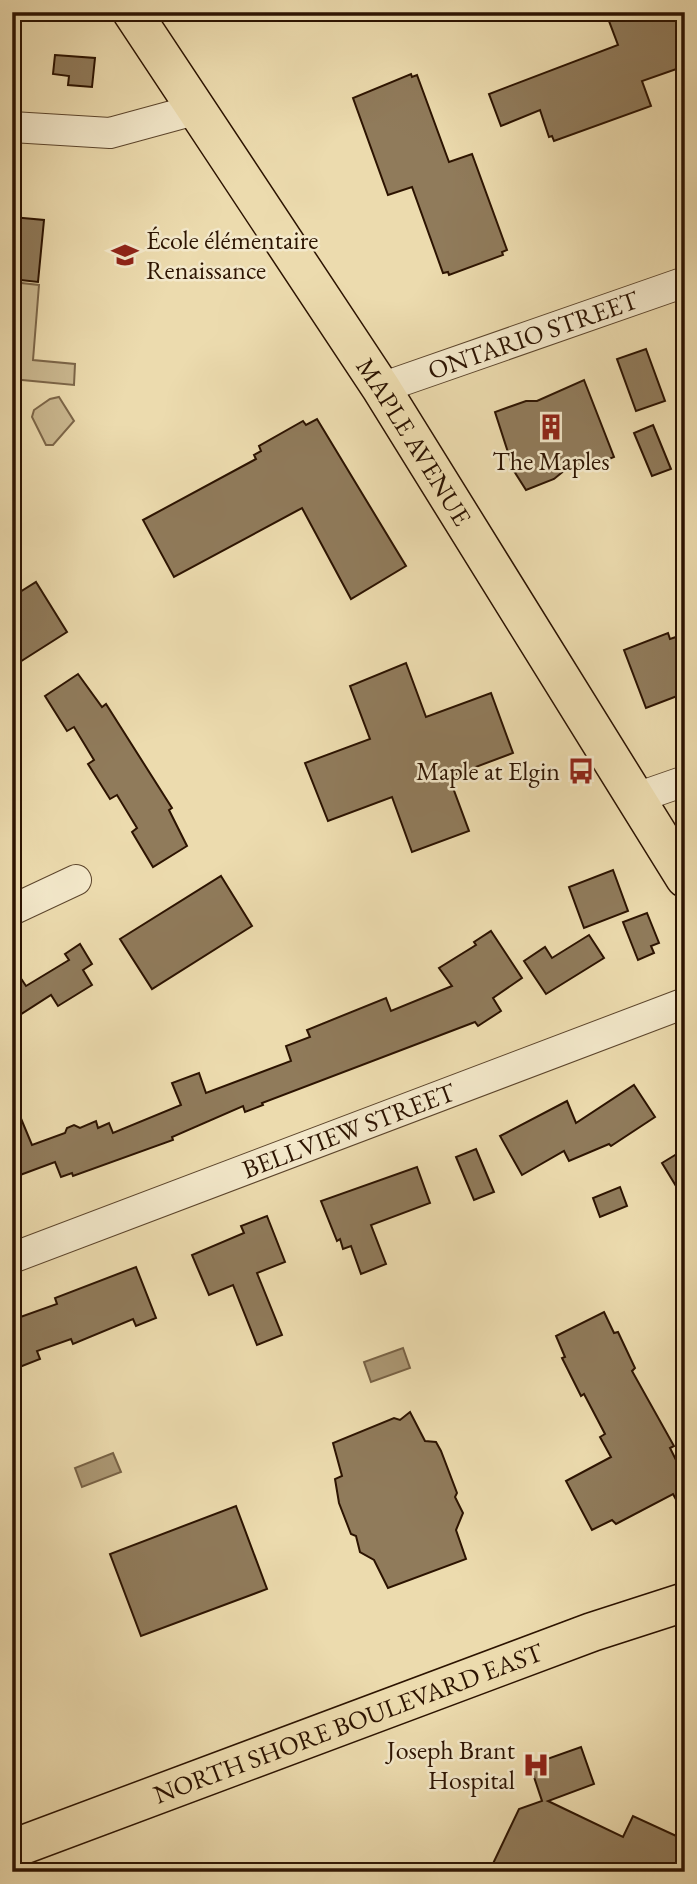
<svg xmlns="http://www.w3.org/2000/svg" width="697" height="1884" viewBox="0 0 697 1884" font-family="'EB Garamond',serif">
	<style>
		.green { fill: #cbb991; stroke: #7c6649; stroke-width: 2 }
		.water { fill: #ab9773; stroke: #786245; stroke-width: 2 }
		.building { fill: #907b5b; stroke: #2c1301; stroke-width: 2 }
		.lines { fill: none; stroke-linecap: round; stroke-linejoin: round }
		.minor-casing { stroke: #5c452c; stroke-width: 32 }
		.major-casing { stroke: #2c1301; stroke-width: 41 }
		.minor { stroke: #f3e8ca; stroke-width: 30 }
		.major { stroke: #ecdbae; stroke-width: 38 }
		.labels { text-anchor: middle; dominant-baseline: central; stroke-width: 5; stroke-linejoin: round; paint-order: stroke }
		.poi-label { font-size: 26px; fill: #2c1301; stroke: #f3e8ca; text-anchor: end }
		.street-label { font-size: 26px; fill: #2c1301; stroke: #f3e8ca }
	</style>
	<rect width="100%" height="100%" fill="#ecdbae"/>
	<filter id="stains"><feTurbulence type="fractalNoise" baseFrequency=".00286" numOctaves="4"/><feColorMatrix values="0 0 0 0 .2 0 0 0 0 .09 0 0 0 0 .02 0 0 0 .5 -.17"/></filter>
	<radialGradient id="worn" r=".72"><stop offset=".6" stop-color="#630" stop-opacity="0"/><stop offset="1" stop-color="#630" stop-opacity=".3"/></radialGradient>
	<g class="green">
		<polygon points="12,282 39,285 33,360 75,364 74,385 12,379"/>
		<polygon points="59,397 74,421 53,445 46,445 32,417 34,410 50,399"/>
	</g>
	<g class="water">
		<polygon points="403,1348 410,1368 371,1382 364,1362"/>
		<polygon points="113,1453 121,1472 82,1487 75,1468"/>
	</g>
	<g class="building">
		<polygon points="633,12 685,12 685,66 642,81 651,106 554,141 552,136 549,137 540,110 501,126 489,94 618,45 609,21"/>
		<polygon points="55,55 95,58 92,87 68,85 69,76 53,74"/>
		<polygon points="411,74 412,77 417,75 449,162 472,154 507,250 502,252 503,255 449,275 448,272 443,273 412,187 388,195 353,98"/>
		<polygon points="12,217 44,220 38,282 12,279"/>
		<polygon points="646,349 665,401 636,411 617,359"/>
		<polygon points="584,380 614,457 597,464 592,461 582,469 565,470 554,479 526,490 514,471 495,412 526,401 537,401"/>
		<polygon points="317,419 406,566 351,599 302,508 174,577 143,520 256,459 254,455 261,451 259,446 303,421 306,425"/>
		<polygon points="653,425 671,469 652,476 634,433"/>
		<polygon points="36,582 67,632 12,667 12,597"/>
		<polygon points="668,633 670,639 685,634 685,693 646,708 624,650"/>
		<polygon points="406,663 426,717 491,693 513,753 449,777 469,831 412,852 392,797 328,821 305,763 370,739 350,686"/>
		<polygon points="78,674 102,707 106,704 172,808 169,810 187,846 153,867 132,832 137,828 117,795 110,799 88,764 94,760 74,727 67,731 45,696"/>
		<polygon points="613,870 628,911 584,928 569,887"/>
		<polygon points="221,876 252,926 152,989 120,939"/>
		<polygon points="647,913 659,943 651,946 654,953 638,960 623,922"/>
		<polygon points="491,931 522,978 493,998 501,1011 478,1026 475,1022 262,1103 263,1105 245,1112 243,1106 172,1137 173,1140 73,1176 72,1173 61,1177 55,1162 12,1178 12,1097 32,1145 65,1133 67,1128 74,1125 80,1128 96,1121 98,1128 109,1123 113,1133 181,1105 172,1083 199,1073 206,1093 291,1061 286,1046 310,1037 307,1030 386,998 391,1011 452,986 439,968 476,945 474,942"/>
		<polygon points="589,935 604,958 546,994 524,961 545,947 552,958"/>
		<polygon points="80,944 92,964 83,970 92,985 58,1006 51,995 12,1020 12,965 26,986 69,960 65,954"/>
		<polygon points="634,1085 655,1117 611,1146 609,1144 569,1161 564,1151 522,1175 500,1136 567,1101 576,1123"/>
		<polygon points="476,1149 494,1192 474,1200 456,1157"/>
		<polygon points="685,1149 685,1201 662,1163"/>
		<polygon points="417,1167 430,1203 371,1225 386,1264 361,1274 351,1246 343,1249 340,1239 337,1241 321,1201"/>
		<polygon points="620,1187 627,1206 600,1217 593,1198"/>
		<polygon points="267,1216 285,1262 257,1273 282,1335 257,1345 233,1285 209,1295 192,1255 244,1233 241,1226"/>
		<polygon points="136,1267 156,1318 136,1326 133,1319 73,1344 71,1339 37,1351 40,1359 12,1370 12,1320 57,1304 55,1298"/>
		<polygon points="604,1312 614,1333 618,1332 635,1368 632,1371 674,1446 670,1448 685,1478 685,1516 673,1494 616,1524 612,1520 592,1530 566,1481 611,1457 600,1437 605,1434 584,1394 581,1396 562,1358 565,1357 556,1336"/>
		<polygon points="410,1412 425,1441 436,1442 441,1451 457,1493 455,1497 463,1513 456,1530 466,1559 388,1588 374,1560 360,1552 356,1536 351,1534 339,1503 335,1479 342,1476 333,1443 394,1418 400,1420"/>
		<polygon points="236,1506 267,1589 141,1636 110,1554"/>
		<polygon points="581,1747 594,1784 548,1801 623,1837 633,1816 685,1840 685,1872 489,1872 519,1809 542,1801 530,1765"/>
	</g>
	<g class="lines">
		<g class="minor-casing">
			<g id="minor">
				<polyline points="12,127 110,133 198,109"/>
				<path id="s1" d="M381 388 685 282"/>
				<polyline points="636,798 685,781"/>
				<polyline points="12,910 76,880"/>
				<path id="s2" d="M12 1258 685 1003"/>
			</g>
		</g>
		<g class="major-casing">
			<g id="major">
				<path id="s3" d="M132 12 381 388 685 878"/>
				<path id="s4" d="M12 1849 592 1632 685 1602"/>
			</g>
		</g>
		<use href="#minor" class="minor"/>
		<use href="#major" class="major"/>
	</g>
	<defs>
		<g id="school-bare" transform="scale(2.1)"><path d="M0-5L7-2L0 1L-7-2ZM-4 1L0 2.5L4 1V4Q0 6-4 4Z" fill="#8f2418" stroke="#f3e8ca" stroke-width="2.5" paint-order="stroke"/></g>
		<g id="building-bare" transform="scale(2.1)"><path d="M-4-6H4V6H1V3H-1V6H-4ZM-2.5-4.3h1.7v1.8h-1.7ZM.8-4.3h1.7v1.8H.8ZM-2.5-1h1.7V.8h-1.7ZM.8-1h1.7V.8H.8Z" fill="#8f2418" stroke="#f3e8ca" stroke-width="2.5" paint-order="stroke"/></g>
		<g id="bus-bare" transform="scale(2.1)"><path d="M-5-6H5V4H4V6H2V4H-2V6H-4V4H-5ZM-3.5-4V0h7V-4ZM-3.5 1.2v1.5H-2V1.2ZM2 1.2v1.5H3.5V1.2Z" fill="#8f2418" stroke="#f3e8ca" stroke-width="2.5" paint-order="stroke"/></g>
		<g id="hospital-bare" transform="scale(2.1)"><path d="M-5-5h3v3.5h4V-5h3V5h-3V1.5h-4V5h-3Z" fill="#8f2418" stroke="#f3e8ca" stroke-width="2.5" paint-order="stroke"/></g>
	</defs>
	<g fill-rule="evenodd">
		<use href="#school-bare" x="125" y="255"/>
		<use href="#building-bare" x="551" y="427"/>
		<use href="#bus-bare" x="581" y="771"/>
		<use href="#hospital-bare" x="536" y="1765"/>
	</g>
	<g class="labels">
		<g class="poi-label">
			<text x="146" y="240" text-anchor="start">École élémentaire<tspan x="146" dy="30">Renaissance</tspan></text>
			<text x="551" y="461" text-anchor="middle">The Maples</text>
			<text x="560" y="771">Maple at Elgin</text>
			<text x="515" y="1750">Joseph Brant<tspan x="515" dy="30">Hospital</tspan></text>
		</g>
		<g class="street-label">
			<text stroke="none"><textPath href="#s1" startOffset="161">ONTARIO STREET</textPath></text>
			<text stroke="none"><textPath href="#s3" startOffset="514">MAPLE AVENUE</textPath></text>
			<text stroke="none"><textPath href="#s2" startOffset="360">BELLVIEW STREET</textPath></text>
			<text stroke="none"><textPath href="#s4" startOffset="359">NORTH SHORE BOULEVARD EAST</textPath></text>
		</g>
	</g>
	<rect width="697" height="1884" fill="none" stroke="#ecdbae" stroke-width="42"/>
	<rect x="14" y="14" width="669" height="1856" fill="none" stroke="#2c1301" stroke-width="3.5"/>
	<rect x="21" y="21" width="655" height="1842" fill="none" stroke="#2c1301" stroke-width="2"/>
	<rect width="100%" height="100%" filter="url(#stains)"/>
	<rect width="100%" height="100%" fill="url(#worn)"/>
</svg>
